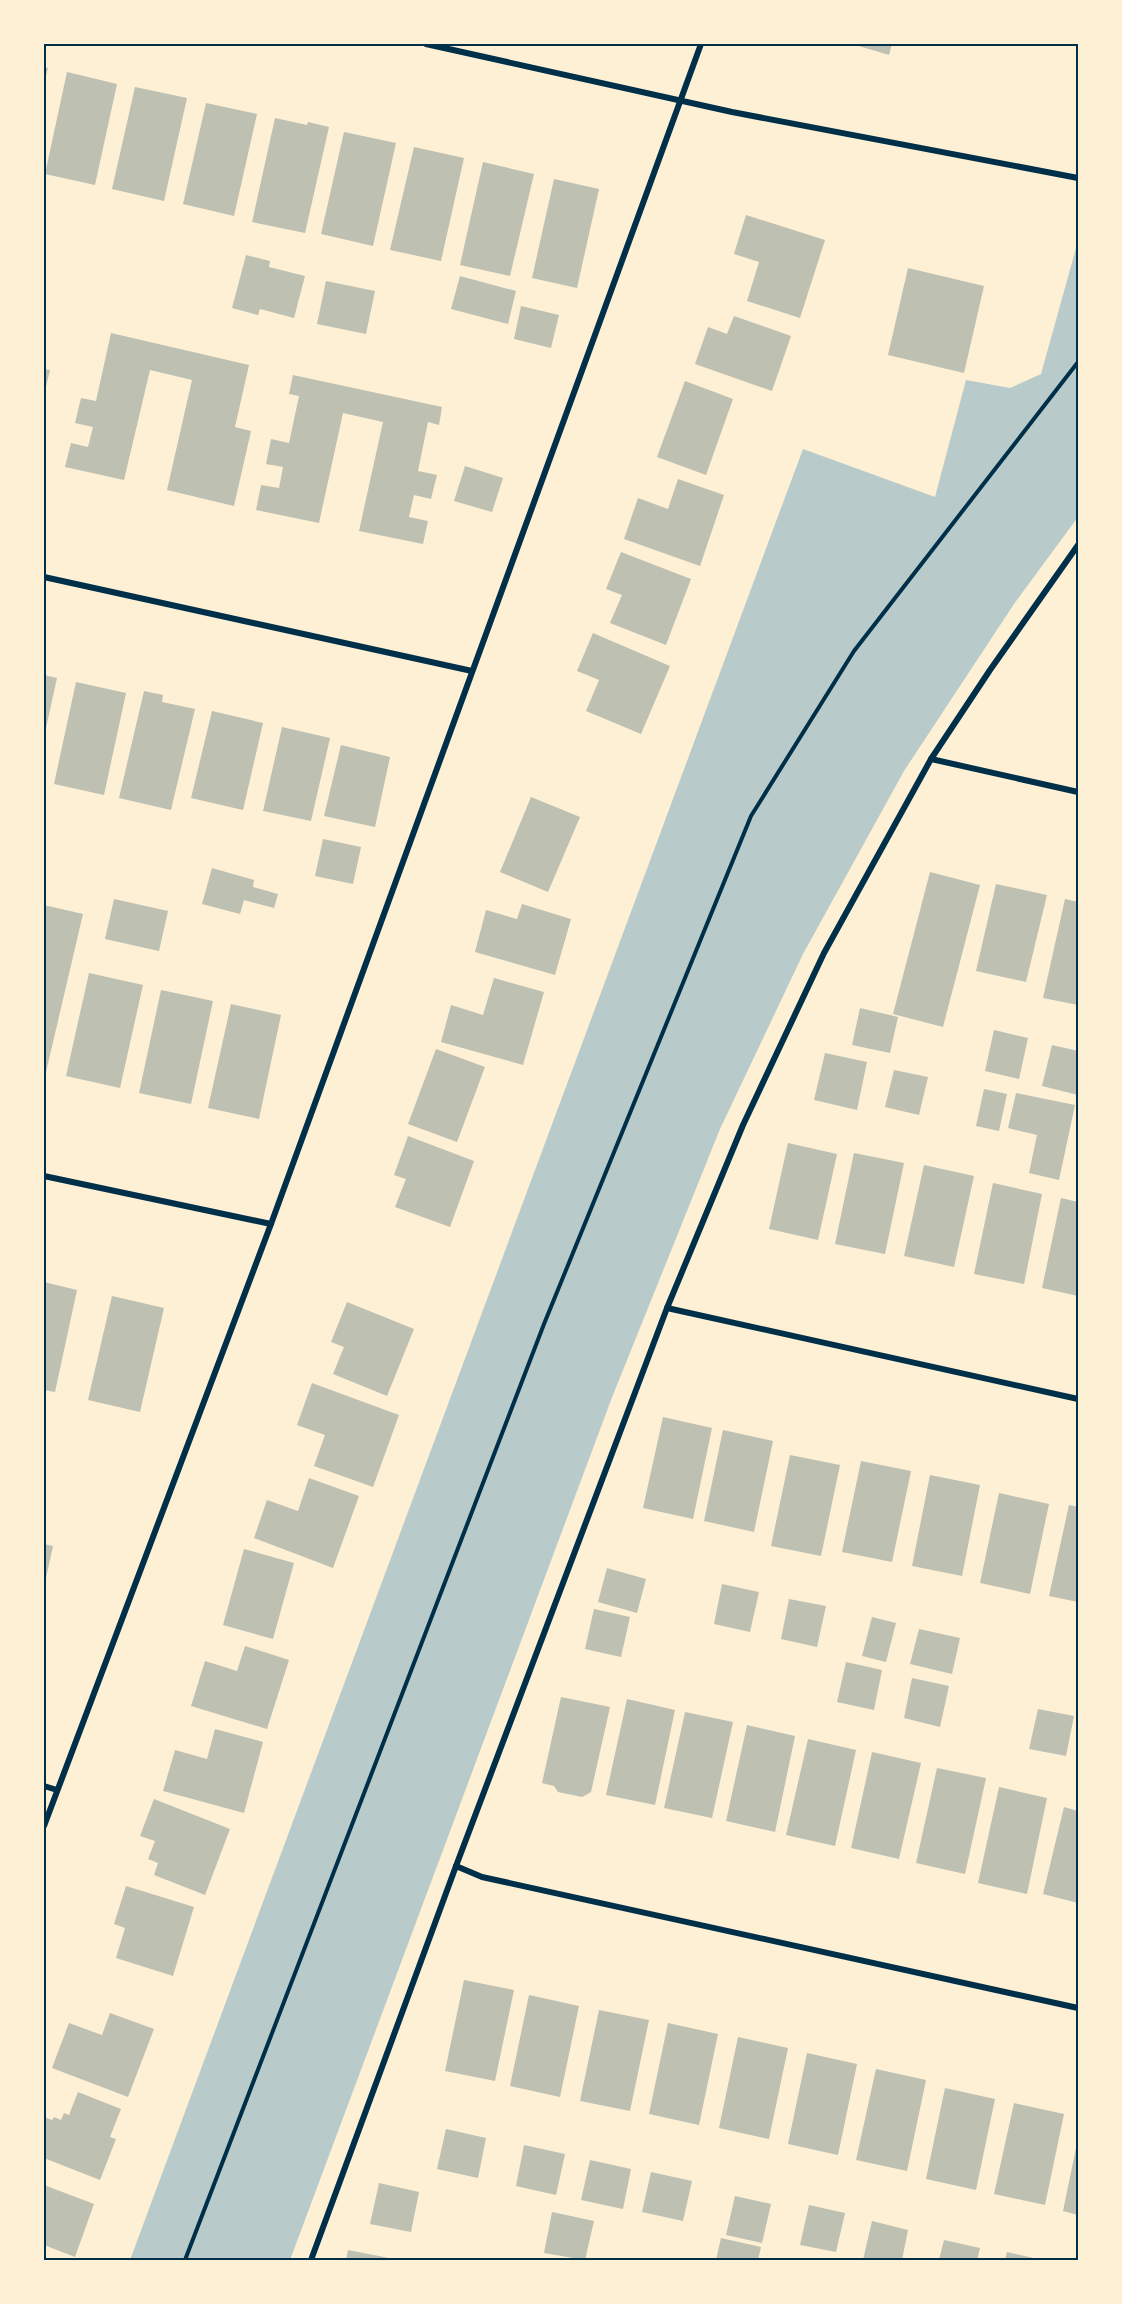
<svg xmlns="http://www.w3.org/2000/svg" width="1122" height="2304" viewBox="0 0 1122 2304" font-family="'Noto Sans',sans-serif">
	<style>
		.green { fill: #b9caca }
		.building { fill: #bec0b2 }
		.lines { fill: none; stroke-linecap: round; stroke-linejoin: round }
		.path { stroke: #003049; stroke-width: 4 }
		.minor { stroke: #003049; stroke-width: 6 }
		.neatline { fill: none; stroke: #003049; stroke-width: 2 }
	</style>
	<rect width="100%" height="100%" fill="#fdf0d5"/>
	<polygon class="green" points="1078,241 1078,517 1014,604 904,771 803,954 720,1129 611,1400 290,2260 130,2260 803,449 935,497 966,380 1010,388 1041,374"/>
	<g class="building">
		<polygon points="852,44 892,44 889,55"/>
		<polygon points="44,67 48,68 44,83"/>
		<polygon points="67,72 117,84 95,185 45,174"/>
		<polygon points="135,87 187,98 164,201 112,189"/>
		<polygon points="206,103 257,114 234,216 183,204"/>
		<polygon points="275,118 307,125 308,122 329,127 305,233 252,222"/>
		<polygon points="344,132 396,143 373,246 321,234"/>
		<polygon points="414,147 464,158 441,261 390,250"/>
		<polygon points="483,162 534,174 510,276 460,265"/>
		<polygon points="554,179 599,189 577,288 532,278"/>
		<polygon points="746,215 825,240 800,318 747,301 759,262 734,254"/>
		<polygon points="246,255 270,261 269,267 305,276 294,318 260,309 258,315 232,308"/>
		<polygon points="908,268 984,286 964,373 888,355"/>
		<polygon points="460,276 516,291 508,324 451,309"/>
		<polygon points="326,281 375,291 366,334 317,324"/>
		<polygon points="521,306 559,315 551,348 514,339"/>
		<polygon points="734,316 791,336 772,391 695,364 708,327 727,334"/>
		<polygon points="111,333 249,365 235,427 251,431 234,506 167,490 192,380 150,370 124,480 65,467 71,443 88,447 93,427 75,423 81,398 96,401"/>
		<polygon points="44,369 50,370 44,395"/>
		<polygon points="293,375 442,407 439,425 428,422 418,471 437,475 431,499 414,495 409,517 428,521 423,544 359,531 383,422 343,413 319,523 256,510 261,485 279,488 283,467 266,464 271,439 289,443 299,396 289,394"/>
		<polygon points="685,381 733,399 706,475 657,457"/>
		<polygon points="465,466 503,478 492,512 454,501"/>
		<polygon points="678,479 724,495 700,566 624,539 638,498 668,509"/>
		<polygon points="621,552 691,579 666,645 610,623 622,595 606,589"/>
		<polygon points="593,633 670,666 641,734 586,711 599,680 577,671"/>
		<polygon points="44,675 57,678 44,737"/>
		<polygon points="76,682 126,693 104,795 54,784"/>
		<polygon points="144,691 163,695 162,702 195,709 171,810 119,798"/>
		<polygon points="212,711 263,723 243,810 191,798"/>
		<polygon points="282,727 330,738 311,821 263,811"/>
		<polygon points="341,745 390,757 375,827 324,816"/>
		<polygon points="531,797 580,817 548,892 500,872"/>
		<polygon points="323,839 361,847 353,884 315,876"/>
		<polygon points="212,868 254,880 253,887 278,894 274,908 244,900 240,914 202,904"/>
		<polygon points="930,872 980,885 943,1027 893,1014"/>
		<polygon points="996,884 1047,895 1026,982 976,971"/>
		<polygon points="114,899 168,911 159,951 105,939"/>
		<polygon points="1065,899 1078,902 1078,1005 1043,998"/>
		<polygon points="522,904 571,919 555,975 475,952 486,910 517,919"/>
		<polygon points="44,905 83,914 46,1072 44,1071"/>
		<polygon points="89,973 143,985 120,1088 66,1076"/>
		<polygon points="494,978 544,992 523,1065 441,1042 451,1005 483,1015"/>
		<polygon points="161,990 213,1001 191,1104 139,1093"/>
		<polygon points="231,1004 281,1015 259,1119 208,1108"/>
		<polygon points="860,1008 898,1017 890,1053 852,1045"/>
		<polygon points="994,1030 1028,1038 1019,1079 985,1071"/>
		<polygon points="1052,1045 1078,1051 1078,1095 1042,1086"/>
		<polygon points="436,1049 485,1067 457,1142 408,1124"/>
		<polygon points="825,1053 867,1062 857,1110 814,1100"/>
		<polygon points="894,1070 928,1077 919,1115 885,1107"/>
		<polygon points="984,1089 1007,1094 999,1131 976,1126"/>
		<polygon points="1016,1093 1075,1105 1059,1180 1029,1173 1037,1135 1008,1128"/>
		<polygon points="408,1136 474,1161 450,1227 395,1207 406,1179 394,1175"/>
		<polygon points="788,1143 837,1154 818,1240 769,1229"/>
		<polygon points="854,1153 904,1163 885,1254 835,1244"/>
		<polygon points="924,1165 974,1176 954,1267 904,1256"/>
		<polygon points="993,1183 1042,1194 1024,1284 974,1274"/>
		<polygon points="1061,1198 1078,1202 1078,1296 1042,1288"/>
		<polygon points="44,1282 77,1290 55,1392 44,1390"/>
		<polygon points="112,1296 164,1308 140,1412 88,1400"/>
		<polygon points="347,1302 414,1329 387,1396 333,1374 344,1347 331,1342"/>
		<polygon points="312,1383 399,1415 373,1487 314,1466 325,1435 297,1425"/>
		<polygon points="663,1417 712,1428 693,1519 643,1508"/>
		<polygon points="723,1430 773,1441 754,1532 704,1521"/>
		<polygon points="790,1455 840,1465 821,1556 771,1546"/>
		<polygon points="861,1461 911,1471 892,1562 842,1552"/>
		<polygon points="930,1475 980,1485 962,1576 912,1566"/>
		<polygon points="309,1478 359,1496 333,1568 254,1538 267,1500 298,1511"/>
		<polygon points="999,1493 1049,1504 1030,1594 980,1583"/>
		<polygon points="1069,1505 1078,1507 1078,1602 1049,1596"/>
		<polygon points="44,1544 53,1546 44,1587"/>
		<polygon points="244,1549 294,1563 273,1639 223,1625"/>
		<polygon points="607,1568 646,1579 637,1613 598,1602"/>
		<polygon points="722,1584 759,1592 750,1632 714,1624"/>
		<polygon points="789,1599 826,1606 817,1647 781,1639"/>
		<polygon points="594,1609 630,1617 621,1657 585,1649"/>
		<polygon points="872,1617 896,1623 886,1662 862,1656"/>
		<polygon points="919,1629 960,1638 952,1674 910,1664"/>
		<polygon points="245,1646 289,1660 267,1729 191,1706 205,1661 237,1671"/>
		<polygon points="846,1662 882,1670 874,1710 837,1702"/>
		<polygon points="912,1678 949,1686 940,1727 904,1718"/>
		<polygon points="561,1697 610,1707 591,1792 582,1797 558,1792 554,1786 542,1783"/>
		<polygon points="627,1699 675,1710 655,1805 606,1795"/>
		<polygon points="1038,1709 1074,1716 1066,1756 1029,1749"/>
		<polygon points="685,1712 733,1722 712,1818 664,1808"/>
		<polygon points="747,1725 795,1736 775,1832 726,1821"/>
		<polygon points="215,1729 263,1742 244,1813 163,1791 175,1750 207,1759"/>
		<polygon points="808,1739 856,1750 835,1846 786,1835"/>
		<polygon points="872,1752 921,1763 899,1859 851,1848"/>
		<polygon points="937,1768 986,1778 965,1874 916,1863"/>
		<polygon points="999,1787 1047,1798 1027,1894 978,1883"/>
		<polygon points="154,1799 230,1829 205,1895 154,1875 158,1863 148,1859 155,1841 140,1836"/>
		<polygon points="1064,1807 1078,1811 1078,1903 1043,1894"/>
		<polygon points="126,1886 194,1907 173,1976 116,1958 125,1928 114,1924"/>
		<polygon points="464,1980 514,1990 495,2081 445,2071"/>
		<polygon points="529,1995 579,2006 560,2097 510,2086"/>
		<polygon points="599,2010 649,2020 630,2111 580,2101"/>
		<polygon points="110,2013 154,2029 128,2097 52,2068 69,2023 102,2035"/>
		<polygon points="668,2023 718,2034 699,2125 649,2114"/>
		<polygon points="738,2037 788,2048 769,2139 719,2128"/>
		<polygon points="807,2053 857,2064 838,2155 788,2144"/>
		<polygon points="876,2069 926,2080 907,2171 856,2160"/>
		<polygon points="945,2088 995,2099 976,2190 926,2179"/>
		<polygon points="78,2092 121,2109 110,2137 116,2139 100,2180 44,2158 44,2117 52,2120 54,2117 61,2120 64,2113 69,2115"/>
		<polygon points="1014,2103 1064,2114 1045,2205 994,2194"/>
		<polygon points="446,2129 486,2138 478,2178 437,2169"/>
		<polygon points="1077,2143 1078,2143 1078,2215 1063,2211"/>
		<polygon points="524,2145 565,2154 556,2195 516,2186"/>
		<polygon points="590,2160 631,2169 623,2209 581,2200"/>
		<polygon points="651,2172 692,2181 683,2221 642,2212"/>
		<polygon points="379,2183 419,2192 411,2232 370,2224"/>
		<polygon points="44,2185 94,2204 75,2257 44,2245"/>
		<polygon points="735,2196 771,2204 762,2243 726,2235"/>
		<polygon points="809,2205 845,2213 836,2252 800,2245"/>
		<polygon points="552,2212 594,2221 585,2260 544,2253"/>
		<polygon points="872,2221 908,2230 902,2260 863,2260"/>
		<polygon points="721,2238 761,2247 758,2260 716,2260"/>
		<polygon points="944,2240 980,2248 977,2260 939,2260"/>
		<polygon points="348,2250 394,2259 393,2260 346,2260"/>
		<polygon points="1007,2252 1042,2260 1005,2260"/>
	</g>
	<g class="lines">
		<polyline class="path" points="185,2260 544,1324 751,816 854,651 1078,362"/>
		<g class="minor">
			<polyline points="426,44 732,112 1078,178"/>
			<polyline points="44,577 472,671"/>
			<polyline points="931,759 1078,792"/>
			<polyline points="44,1176 271,1224"/>
			<polyline points="667,1308 1078,1399"/>
			<polyline points="44,1786 57,1790"/>
			<polyline points="44,1826 271,1224 701,44"/>
			<polyline points="456,1866 482,1877 1078,2008"/>
			<polyline points="311,2260 456,1866 667,1308 743,1125 824,953 931,759 990,670 1078,545"/>
		</g>
	</g>
	<rect width="1122" height="2304" fill="none" stroke="#fdf0d5" stroke-width="90"/>
	<rect x="45" y="45" width="1032" height="2214" class="neatline"/>
</svg>
